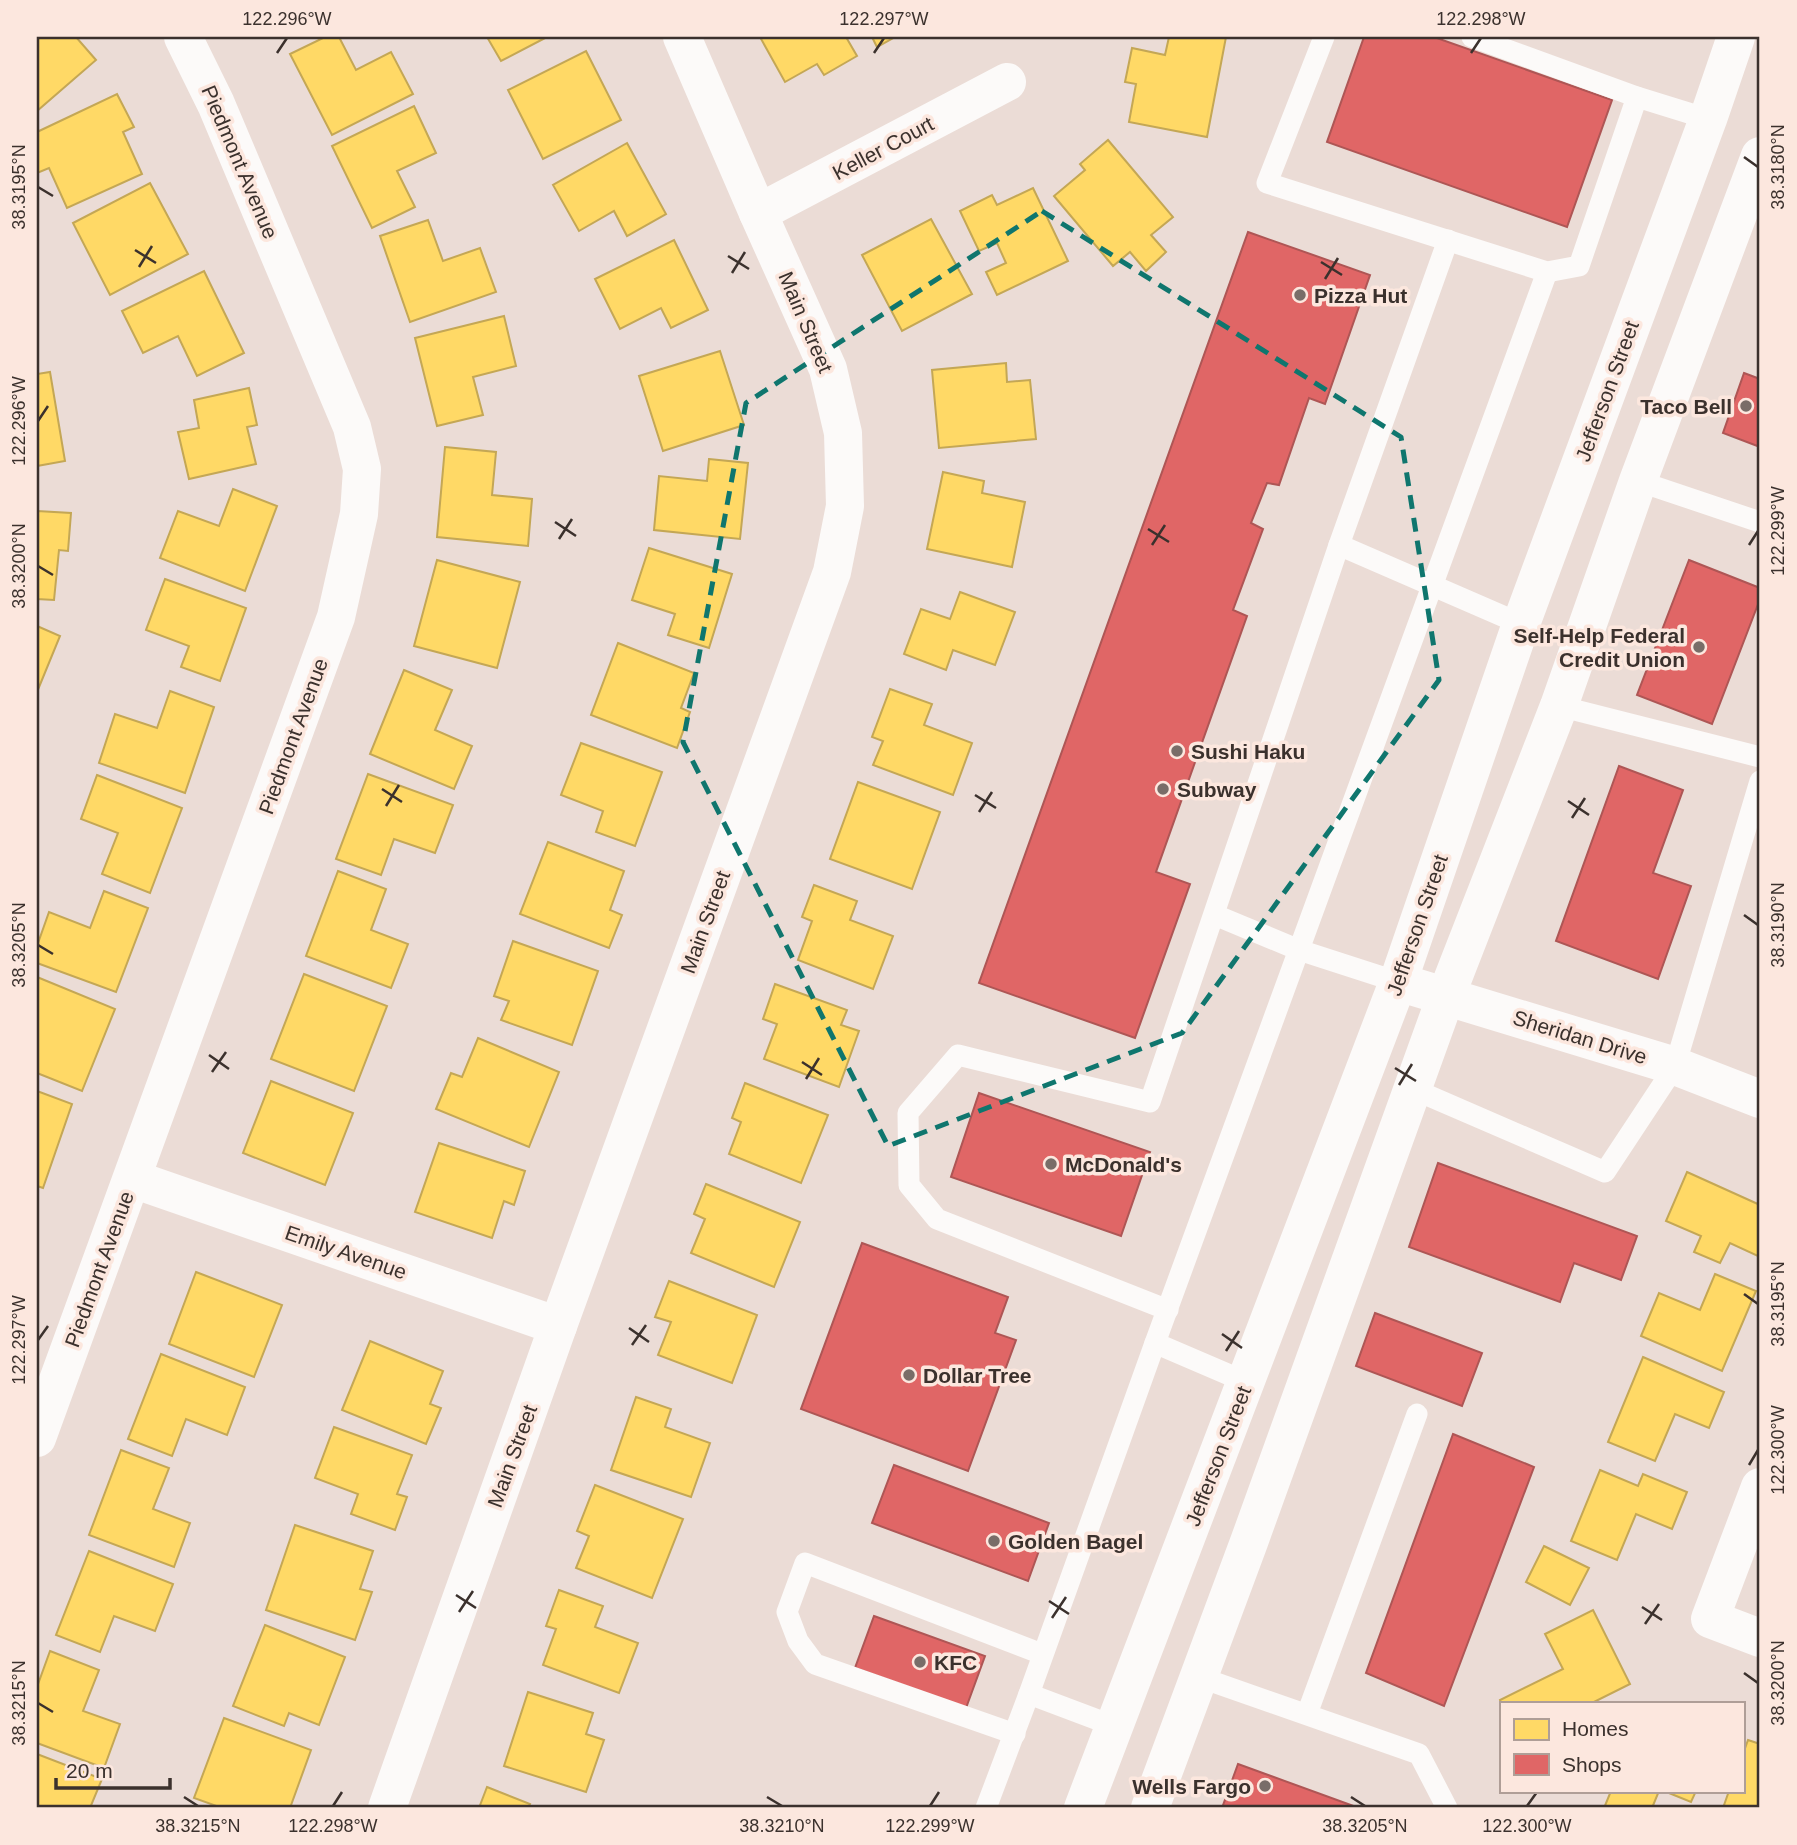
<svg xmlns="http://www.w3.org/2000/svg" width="1797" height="1845" viewBox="0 0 1797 1845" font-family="Arial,sans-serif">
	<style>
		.homes { fill: #ffd966; stroke: #c4a755; stroke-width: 2 }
		.shops { fill: #e06666; stroke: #ae5655; stroke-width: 2 }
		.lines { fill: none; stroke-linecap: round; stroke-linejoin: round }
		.service { stroke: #fcfaf9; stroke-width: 21 }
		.minor { stroke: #fcfaf9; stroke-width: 38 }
		.secondary { stroke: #fcfaf9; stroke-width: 38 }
		.marked { fill: none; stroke: #0f766e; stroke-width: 5; stroke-dasharray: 14 9; stroke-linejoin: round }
		.ticks { fill: none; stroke: #3b312d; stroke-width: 2.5 }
		.poi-dot { fill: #796d68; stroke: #fce7de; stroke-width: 2.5 }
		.labels { text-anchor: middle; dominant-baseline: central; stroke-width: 7; stroke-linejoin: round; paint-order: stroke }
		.street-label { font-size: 21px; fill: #3b312d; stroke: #fce7de }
		.poi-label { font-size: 21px; font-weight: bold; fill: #3b312d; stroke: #fce7de; text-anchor: start }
		.neatline { fill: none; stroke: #3b312d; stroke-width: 2.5 }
		.ticks-label { font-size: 18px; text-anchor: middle; fill: #3b312d }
	</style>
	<rect width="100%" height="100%" fill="#ebdcd6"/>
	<g class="homes">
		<polygon points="37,37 76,37 96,60 37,111"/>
		<polygon points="325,37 339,37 356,70 391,52 413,94 332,135 290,54"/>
		<polygon points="487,37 547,37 501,61"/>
		<polygon points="760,37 846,37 857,56 824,75 817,64 785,82"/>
		<polygon points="872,37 895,37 877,47"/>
		<polygon points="1169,37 1226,37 1207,137 1129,122 1136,84 1125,82 1132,48 1165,55"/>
		<polygon points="586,51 621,120 543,159 508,90"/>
		<polygon points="117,94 134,127 123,132 142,174 67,208 49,168 37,173 37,132"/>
		<polygon points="414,106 436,153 397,171 415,207 372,228 332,146"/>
		<polygon points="1108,140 1173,217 1151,235 1166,252 1146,271 1130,252 1113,266 1054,196 1085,170 1080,164"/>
		<polygon points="627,143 666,214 627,236 614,211 579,231 553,185"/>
		<polygon points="150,183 188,254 110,295 73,223"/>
		<polygon points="1033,188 1068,261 997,295 986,272 1006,263 997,243 979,251 960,211 992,195 997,205"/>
		<polygon points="931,219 972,294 902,331 862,255"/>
		<polygon points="428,220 443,261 480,248 496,292 410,322 380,236"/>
		<polygon points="674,240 708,310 671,328 661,308 620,329 595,279"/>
		<polygon points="204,271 244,353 197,376 178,336 143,353 122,311"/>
		<polygon points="504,316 516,366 473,377 483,415 437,426 415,338"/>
		<polygon points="720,351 744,425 663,451 639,376"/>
		<polygon points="1006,363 1007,382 1030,380 1036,439 939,448 932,370"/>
		<polygon points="50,372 65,461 37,466 37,374"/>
		<polygon points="249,388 257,425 247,427 256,464 189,479 178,432 199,428 194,400"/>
		<polygon points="445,447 496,452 492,495 532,499 528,546 437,537"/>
		<polygon points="709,459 748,463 740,539 654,530 659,476 707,481"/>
		<polygon points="943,472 984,481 982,493 1025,502 1012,567 927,549"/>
		<polygon points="233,489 277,506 245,591 160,558 178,511 219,526"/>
		<polygon points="37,511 71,513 68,551 59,550 54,600 37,599"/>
		<polygon points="649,548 732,574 709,648 668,635 675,614 632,600"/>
		<polygon points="437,560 520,582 497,668 414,646"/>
		<polygon points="165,579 246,608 220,681 181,667 189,646 146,630"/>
		<polygon points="960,592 1015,612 995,665 953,650 946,670 904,654 921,609 950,619"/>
		<polygon points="37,626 60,636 37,692"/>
		<polygon points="618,643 694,673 681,708 690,712 677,748 591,715"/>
		<polygon points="404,670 452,690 435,730 472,746 454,789 370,754"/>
		<polygon points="890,689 932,704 924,725 972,743 953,795 873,765 883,741 872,737"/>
		<polygon points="170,691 214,707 185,793 99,763 115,714 157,728"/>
		<polygon points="581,743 662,772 635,846 596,832 603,811 561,795"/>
		<polygon points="368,774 453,805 435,853 394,839 381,875 336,859"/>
		<polygon points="97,775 182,808 150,893 102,874 118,833 81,819"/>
		<polygon points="858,782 940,812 912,889 830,859"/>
		<polygon points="548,842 624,871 610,910 622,915 609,948 520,914"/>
		<polygon points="338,871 386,889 371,930 408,944 391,988 306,956"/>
		<polygon points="814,885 857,901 850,920 893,936 873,989 798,960 812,921 802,917"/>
		<polygon points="104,891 148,908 116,992 37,963 37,946 49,912 90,928"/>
		<polygon points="513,941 598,971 572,1045 501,1020 509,1001 494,996"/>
		<polygon points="304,974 387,1006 354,1091 271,1059"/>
		<polygon points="37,977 115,1009 82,1091 37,1073"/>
		<polygon points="775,984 847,1010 841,1025 859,1031 839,1087 764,1059 777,1024 763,1019"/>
		<polygon points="478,1038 559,1072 529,1147 436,1109 451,1073 462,1077"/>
		<polygon points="271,1081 353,1113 325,1185 243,1153"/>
		<polygon points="745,1083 828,1115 801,1183 729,1154 741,1122 732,1118"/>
		<polygon points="37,1091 72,1104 43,1188 37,1186"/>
		<polygon points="439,1143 525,1171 514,1205 504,1201 492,1238 415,1212"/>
		<polygon points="1687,1172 1760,1205 1760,1257 1730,1243 1720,1263 1694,1252 1701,1236 1666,1221"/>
		<polygon points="706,1184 800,1222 774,1287 691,1253 705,1219 694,1214"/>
		<polygon points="196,1272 282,1305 254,1377 169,1344"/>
		<polygon points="1715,1274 1756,1291 1722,1371 1641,1336 1659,1293 1700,1310"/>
		<polygon points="669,1281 757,1315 732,1383 658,1355 671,1322 655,1317"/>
		<polygon points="370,1341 443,1371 430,1404 441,1408 426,1444 342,1410"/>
		<polygon points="161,1354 245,1387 227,1435 186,1419 172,1456 128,1439"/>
		<polygon points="1643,1357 1724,1392 1709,1428 1675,1414 1655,1461 1608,1442"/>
		<polygon points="636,1397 671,1409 665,1427 710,1443 691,1497 611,1470"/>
		<polygon points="334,1427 412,1455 397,1494 407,1497 395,1530 351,1514 358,1494 315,1478"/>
		<polygon points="121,1450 169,1468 153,1509 190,1523 174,1567 89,1535"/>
		<polygon points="1600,1470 1638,1486 1643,1474 1687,1492 1672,1529 1636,1514 1617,1560 1571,1541"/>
		<polygon points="595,1485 683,1519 652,1598 576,1568 589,1536 577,1531"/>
		<polygon points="295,1525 373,1551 360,1589 372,1592 355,1640 266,1610"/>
		<polygon points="1544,1546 1589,1568 1570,1605 1526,1582"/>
		<polygon points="89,1551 173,1584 155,1631 114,1616 100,1652 56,1635"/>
		<polygon points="559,1590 603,1606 595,1627 638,1643 619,1693 543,1665 556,1629 546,1626"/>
		<polygon points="1593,1610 1630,1684 1592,1703 1501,1703 1500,1700 1563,1669 1545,1634"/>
		<polygon points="265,1625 345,1657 319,1725 289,1713 284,1726 233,1706"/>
		<polygon points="50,1651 99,1670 83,1711 120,1724 104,1768 37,1743 37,1687"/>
		<polygon points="528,1692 593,1713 586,1734 604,1740 586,1792 504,1766"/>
		<polygon points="224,1718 311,1750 290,1808 222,1808 194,1798"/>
		<polygon points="1748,1740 1760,1744 1760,1808 1723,1808 1729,1791 1743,1791 1743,1754"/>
		<polygon points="37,1754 102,1779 90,1808 37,1808"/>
		<polygon points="487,1787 530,1804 528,1808 479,1808"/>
		<polygon points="1611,1791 1659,1791 1652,1808 1604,1808"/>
		<polygon points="1664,1791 1696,1791 1691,1802"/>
	</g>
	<g class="shops">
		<polygon points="1364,37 1434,37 1612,100 1567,227 1327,142"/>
		<polygon points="1248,232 1370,275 1325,404 1309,398 1279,485 1267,483 1251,523 1263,529 1233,610 1247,616 1156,872 1190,884 1135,1038 979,983"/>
		<polygon points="1744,373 1760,379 1760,447 1723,433"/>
		<polygon points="1689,560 1760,588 1760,599 1712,724 1637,695"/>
		<polygon points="1619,766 1683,790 1653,873 1691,886 1658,979 1556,941"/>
		<polygon points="979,1093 1150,1152 1121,1236 951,1177"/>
		<polygon points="1438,1163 1637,1236 1621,1280 1574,1263 1560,1302 1409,1247"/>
		<polygon points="862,1243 1008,1297 995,1333 1016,1340 968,1471 801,1409"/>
		<polygon points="1375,1313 1482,1353 1462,1406 1356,1366"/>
		<polygon points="1453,1434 1534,1467 1444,1706 1366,1673"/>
		<polygon points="894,1465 1049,1523 1028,1581 872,1523"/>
		<polygon points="874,1616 985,1656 966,1708 855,1668"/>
		<polygon points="1238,1764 1359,1808 1222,1808"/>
	</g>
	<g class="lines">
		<g class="service">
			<polyline points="1324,37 1267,183 1547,272 1579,266 1637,97 1472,37"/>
			<polyline points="1637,97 1708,119"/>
			<polyline points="1638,481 1760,522"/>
			<polyline points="1339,545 1521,624"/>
			<polyline points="1559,706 1760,757"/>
			<polyline points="1215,915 1299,950 1398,982"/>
			<polyline points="1413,1089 1605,1172 1675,1066 1760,781"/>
			<polyline points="1168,1310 937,1219 909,1185 908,1113 958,1055 1150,1102 1339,545 1448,240"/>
			<polyline points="1246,1382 1155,1343 1547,272"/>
			<polyline points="1199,1677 1419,1754 1447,1808"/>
			<polyline points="1029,1694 1155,1343"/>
			<polyline points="1307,1714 1417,1414"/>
			<polyline points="1015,1734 815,1664 798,1641 787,1612 805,1563 1042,1654"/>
			<polyline points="986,1808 1029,1694 1114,1726"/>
		</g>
		<g class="minor">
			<polyline points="758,213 1007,82"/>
			<polyline points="1398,982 1675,1066 1760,1099"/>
			<polyline points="133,1179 558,1326"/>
			<polyline points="37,1438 336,617 359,514 362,469 352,427 216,104 183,37"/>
			<polyline points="1760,1487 1710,1619 1760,1638"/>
			<polyline points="387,1808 558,1326 832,572 845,506 843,433 828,369 758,213 682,37"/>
		</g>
		<g class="secondary">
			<polyline points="1083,1808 1398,982 1521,624 1708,119 1736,37"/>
			<polyline points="1150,1808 1249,1542 1446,996 1559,706 1638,481 1760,156"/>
		</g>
	</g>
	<path class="marked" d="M1042 211 1401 437 1439 680 1182 1033 888 1146 683 742 746 403Z"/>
	<path class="ticks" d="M277 53 287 38M874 53 884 38M1471 53 1481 38M1744 157 1758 167M38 187 53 196M135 250 156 263M728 256 749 269M1321 262 1342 275M139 267 152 246M732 273 745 252M1325 279 1338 258M38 421 48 406M555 522 576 536M1148 529 1169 542M559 539 572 519M1152 545 1165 525M1749 545 1758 531M38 566 53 575M382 789 402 802M975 795 996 808M1568 801 1589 815M386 806 399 785M979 812 992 792M1572 818 1585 798M1744 915 1758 925M38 945 53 954M209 1055 229 1069M802 1062 822 1075M1395 1068 1416 1081M212 1072 226 1052M806 1079 819 1058M1399 1085 1412 1064M1744 1294 1758 1304M629 1328 649 1342M1222 1334 1242 1348M38 1340 48 1326M632 1345 646 1325M1226 1351 1239 1331M1749 1465 1758 1450M456 1595 476 1608M1049 1601 1069 1614M1642 1607 1662 1620M459 1612 473 1591M1052 1618 1066 1597M1645 1624 1659 1604M1744 1673 1758 1683M38 1703 53 1712M184 1797 198 1806M767 1797 782 1806M1351 1797 1365 1806M333 1806 342 1792M930 1806 939 1792M1527 1806 1537 1792"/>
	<g class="poi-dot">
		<circle cx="1300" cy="295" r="7"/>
		<circle cx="1746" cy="406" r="7"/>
		<circle cx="1699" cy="647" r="7"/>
		<circle cx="1177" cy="751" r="7"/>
		<circle cx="1163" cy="789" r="7"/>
		<circle cx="1051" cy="1164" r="7"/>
		<circle cx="909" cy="1375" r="7"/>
		<circle cx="994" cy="1541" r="7"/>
		<circle cx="920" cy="1662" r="7"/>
		<circle cx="1265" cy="1786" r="7"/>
	</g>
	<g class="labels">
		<g class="street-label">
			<text transform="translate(883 148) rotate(-28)">Keller Court</text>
			<text transform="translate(240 162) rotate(67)">Piedmont Avenue</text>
			<text transform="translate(806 322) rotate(67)">Main Street</text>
			<text transform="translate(1607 391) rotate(-70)">Jefferson Street</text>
			<text transform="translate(293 736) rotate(-70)">Piedmont Avenue</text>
			<text transform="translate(705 922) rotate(-70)">Main Street</text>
			<text transform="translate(1417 925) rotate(-71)">Jefferson Street</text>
			<text transform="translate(1580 1037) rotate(17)">Sheridan Drive</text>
			<text transform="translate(346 1252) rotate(19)">Emily Avenue</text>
			<text transform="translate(99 1269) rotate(-70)">Piedmont Avenue</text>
			<text transform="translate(512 1456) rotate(-70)">Main Street</text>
			<text transform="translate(1218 1456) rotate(-69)">Jefferson Street</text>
		</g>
		<g class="poi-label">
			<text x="1314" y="295">Pizza Hut</text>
			<text x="1732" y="406" text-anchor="end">Taco Bell</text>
			<text x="1685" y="635" text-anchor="end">Self-Help Federal<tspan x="1685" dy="24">Credit Union</tspan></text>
			<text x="1191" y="751">Sushi Haku</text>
			<text x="1177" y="789">Subway</text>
			<text x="1065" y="1164">McDonald's</text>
			<text x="923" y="1375">Dollar Tree</text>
			<text x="1008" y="1541">Golden Bagel</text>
			<text x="934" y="1662">KFC</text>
			<text x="1251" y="1786" text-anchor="end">Wells Fargo</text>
		</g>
	</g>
	<rect width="1797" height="1845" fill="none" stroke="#fce7de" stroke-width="77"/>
	<rect x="1500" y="1702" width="245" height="91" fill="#fce7de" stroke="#af9e97" stroke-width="2"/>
	<rect x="1514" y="1719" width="35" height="21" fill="#ffd966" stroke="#af9e97" stroke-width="2"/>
	<text x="1562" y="1736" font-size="21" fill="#3b312d">Homes</text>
	<rect x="1514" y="1754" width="35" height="21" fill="#e06666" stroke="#af9e97" stroke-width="2"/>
	<text x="1562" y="1772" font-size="21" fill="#3b312d">Shops</text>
	<path d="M56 1778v10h114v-10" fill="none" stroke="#3b312d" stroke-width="3.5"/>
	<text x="66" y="1778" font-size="21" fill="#3b312d" stroke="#fce7de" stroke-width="5" paint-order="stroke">20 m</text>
	<rect x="38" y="38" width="1720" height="1768" class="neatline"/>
	<g class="ticks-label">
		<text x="287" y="25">122.296°W</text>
		<text x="884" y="25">122.297°W</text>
		<text x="1481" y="25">122.298°W</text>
		<text transform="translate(1778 167) rotate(-90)" y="6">38.3180°N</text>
		<text transform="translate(19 187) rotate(-90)" y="6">38.3195°N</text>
		<text transform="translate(19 421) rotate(-90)" y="6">122.296°W</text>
		<text transform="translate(1778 531) rotate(-90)" y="6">122.299°W</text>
		<text transform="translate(19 566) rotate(-90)" y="6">38.3200°N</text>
		<text transform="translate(1778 925) rotate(-90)" y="6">38.3190°N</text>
		<text transform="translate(19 945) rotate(-90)" y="6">38.3205°N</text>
		<text transform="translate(1778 1304) rotate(-90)" y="6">38.3195°N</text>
		<text transform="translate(19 1340) rotate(-90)" y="6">122.297°W</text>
		<text transform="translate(1778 1450) rotate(-90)" y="6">122.300°W</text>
		<text transform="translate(1778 1683) rotate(-90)" y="6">38.3200°N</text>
		<text transform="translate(19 1703) rotate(-90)" y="6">38.3215°N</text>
		<text x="198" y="1832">38.3215°N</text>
		<text x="333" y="1832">122.298°W</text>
		<text x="782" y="1832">38.3210°N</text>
		<text x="930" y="1832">122.299°W</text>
		<text x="1365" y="1832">38.3205°N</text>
		<text x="1527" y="1832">122.300°W</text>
	</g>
</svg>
